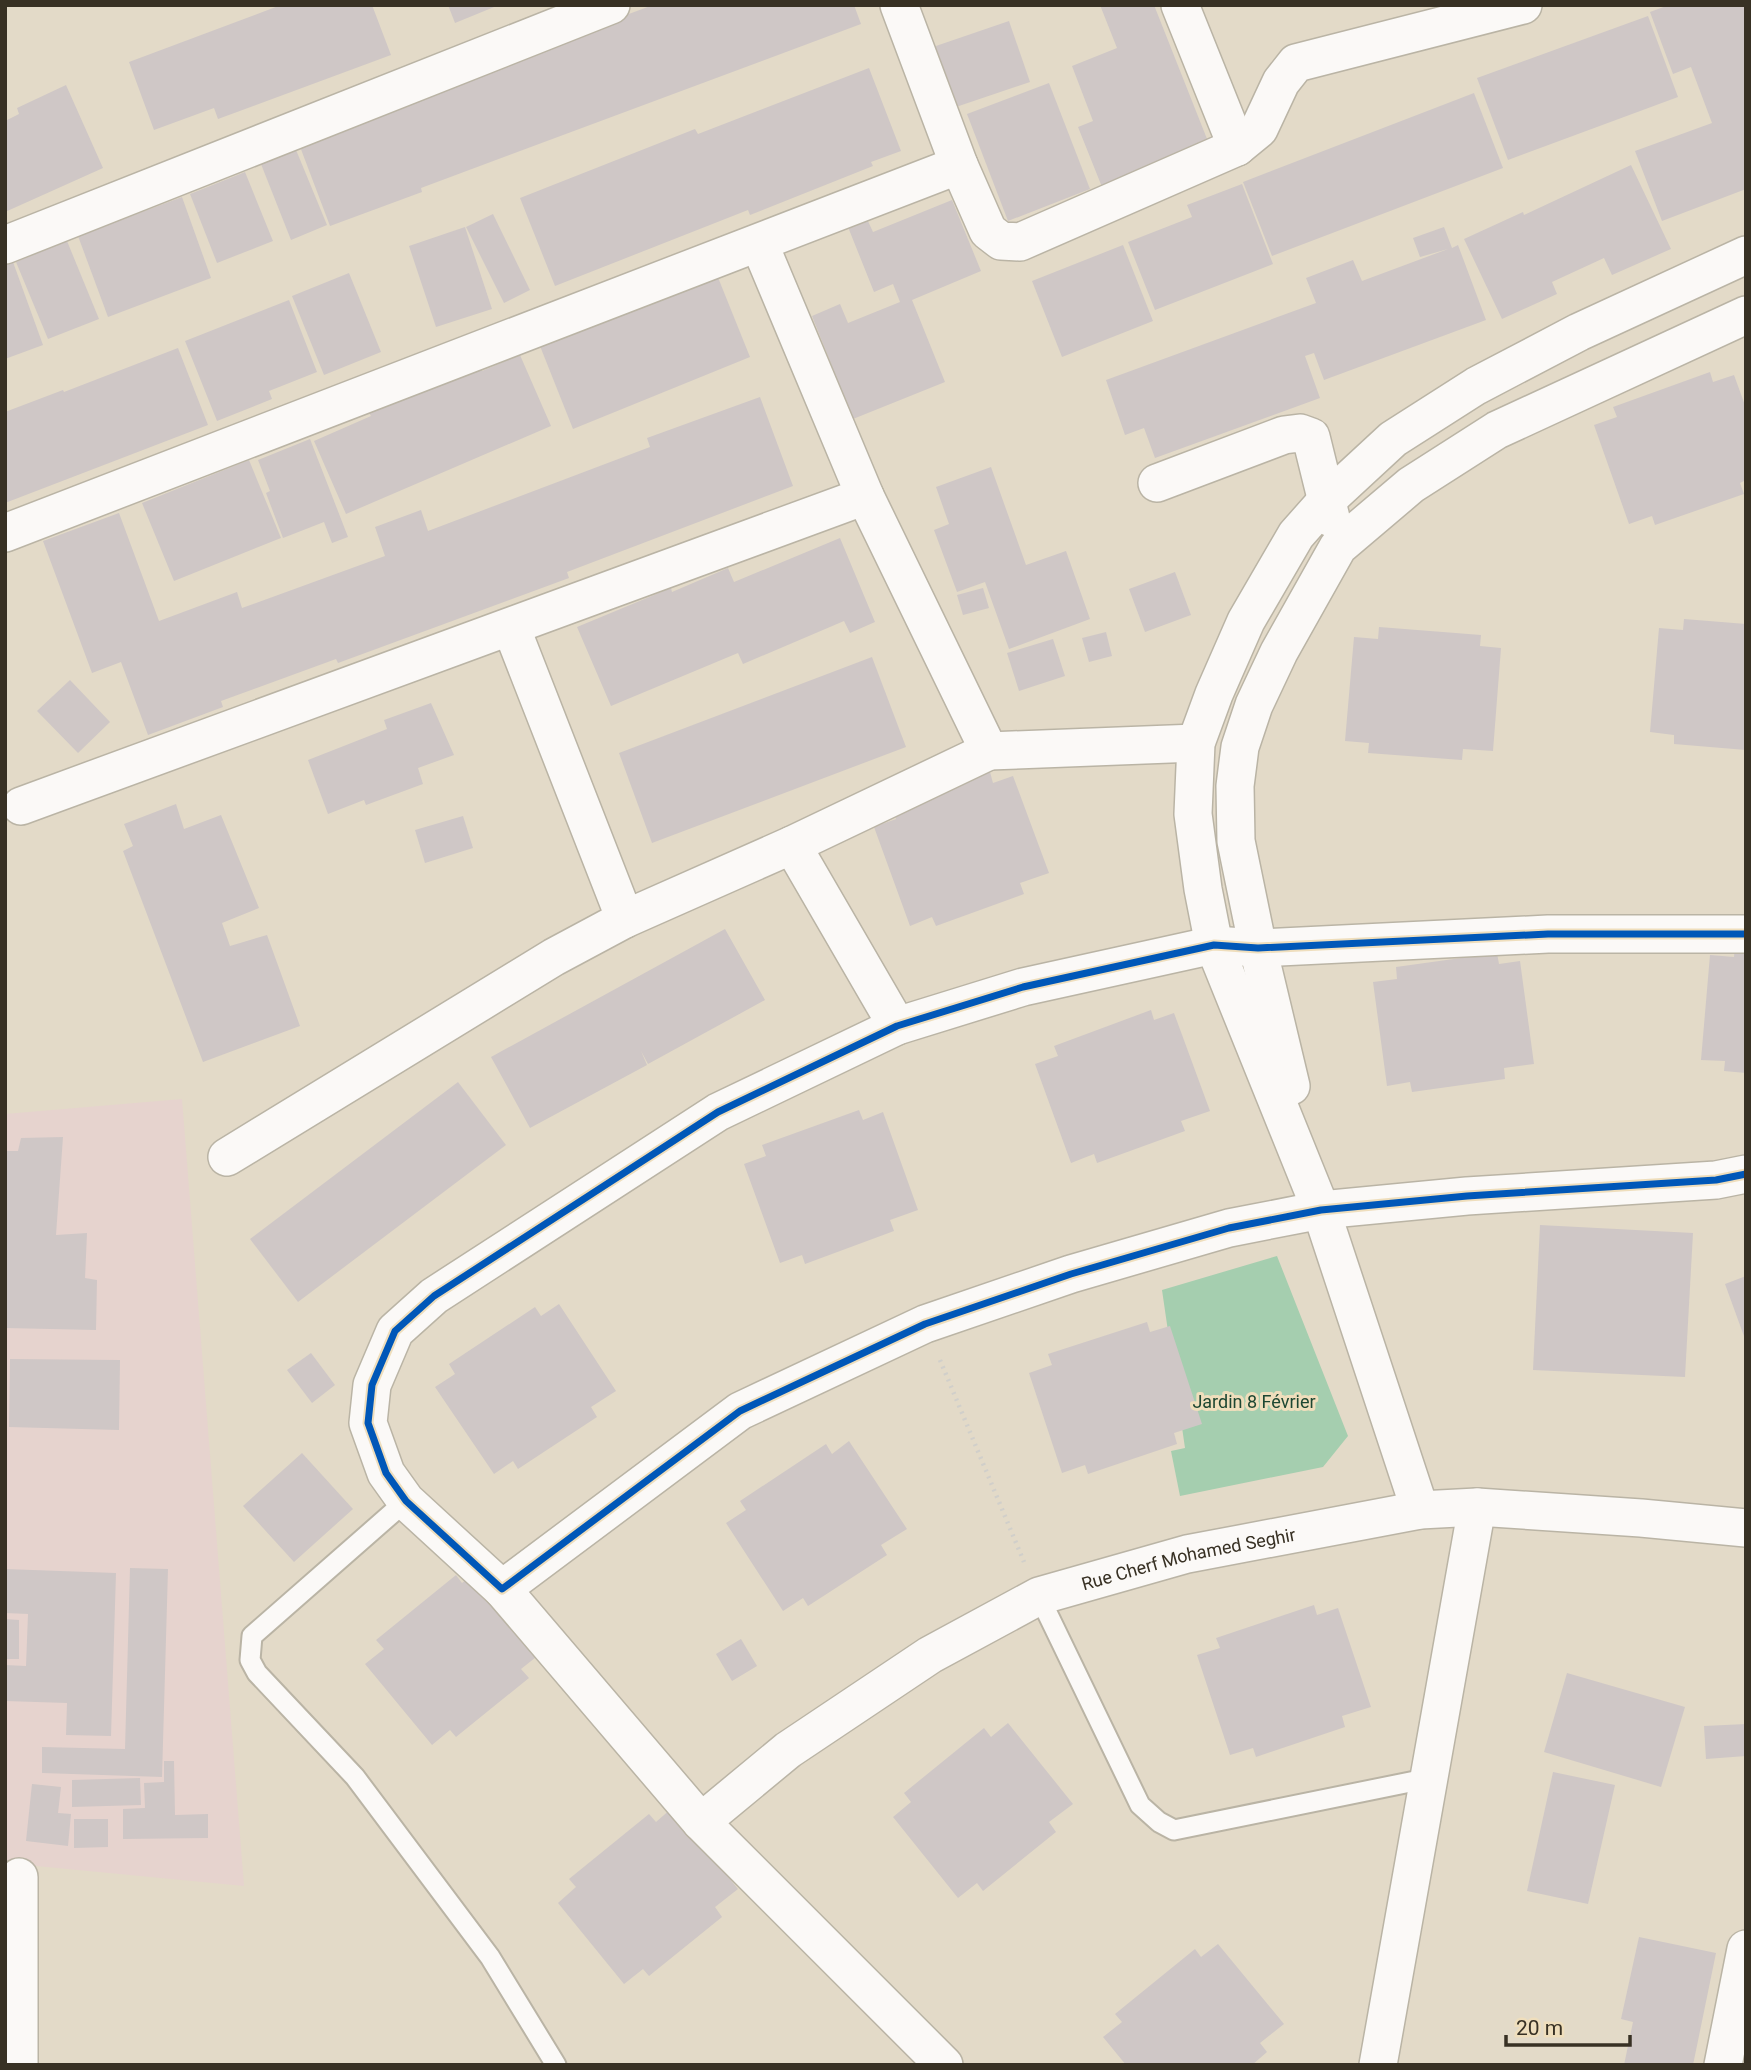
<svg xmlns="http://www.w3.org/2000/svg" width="1751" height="2070" viewBox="0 0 1751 2070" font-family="Roboto,sans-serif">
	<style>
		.medical { fill: #e6d3ce }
		.green { fill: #a5ceaf }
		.building { fill: #cfc7c6 }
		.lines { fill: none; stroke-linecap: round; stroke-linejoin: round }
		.service-casing { stroke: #bab4a5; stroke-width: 23 }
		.minor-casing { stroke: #bab4a5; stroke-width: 40 }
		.path { stroke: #d1cfca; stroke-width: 4.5; stroke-dasharray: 2 5; stroke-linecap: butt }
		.service { stroke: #fbf9f7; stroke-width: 19 }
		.minor { stroke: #fbf9f7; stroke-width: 37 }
		.cycleway-casing { stroke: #efdebc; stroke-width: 11 }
		.cycleway { stroke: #0057b8; stroke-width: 7 }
		.labels { text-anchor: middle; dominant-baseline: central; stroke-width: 6; stroke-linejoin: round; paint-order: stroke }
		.park-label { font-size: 18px; fill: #1d4732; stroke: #efdebc }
		.street-label { font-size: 18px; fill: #383124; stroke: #efdebc }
	</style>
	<rect width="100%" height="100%" fill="#e3dac8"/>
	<polygon class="medical" points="182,1099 244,1886 5,1863 5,1114"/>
	<polygon class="green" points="1277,1256 1348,1436 1323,1467 1180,1496 1171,1451 1185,1448 1162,1290"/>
	<g class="building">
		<polygon points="281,5 372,5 391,55 218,119 214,108 154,130 129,62"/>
		<polygon points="448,5 499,5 455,23"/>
		<polygon points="653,5 854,5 861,24 421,188 422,192 330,226 299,144 417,93"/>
		<polygon points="1100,5 1154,5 1209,144 1102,187 1078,127 1093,121 1072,66 1117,48"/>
		<polygon points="1669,5 1746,5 1746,189 1662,221 1635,151 1712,123 1691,67 1673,74 1650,12"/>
		<polygon points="1648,16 1678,97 1508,160 1477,78"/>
		<polygon points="1009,21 1030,82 953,108 933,47"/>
		<polygon points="869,68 901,151 871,162 873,166 750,215 748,210 555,286 520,198 695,129 698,134"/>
		<polygon points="1049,83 1090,189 1008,221 967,114"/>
		<polygon points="66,85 103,168 5,212 5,121 19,114 17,108"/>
		<polygon points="1474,93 1503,168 1272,256 1243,182"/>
		<polygon points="294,145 327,225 291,240 259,159"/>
		<polygon points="1631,165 1671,249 1612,275 1604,258 1552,282 1557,294 1502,319 1464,239 1523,212 1524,215"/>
		<polygon points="245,172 273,241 217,263 190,194"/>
		<polygon points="1242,184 1273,264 1155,310 1128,242 1192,217 1187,205"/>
		<polygon points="182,197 211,278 108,317 78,236"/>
		<polygon points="952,200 981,271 912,300 945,382 853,419 812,316 840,304 848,323 900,302 893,284 874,292 848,227 867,219 873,232"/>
		<polygon points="493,214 530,290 504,303 466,227"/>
		<polygon points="465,227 492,309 436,327 409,246"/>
		<polygon points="1444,227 1452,248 1458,245 1486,320 1324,380 1314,353 1305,356 1320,398 1155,458 1144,428 1125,435 1106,380 1316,303 1306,278 1353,260 1362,281 1448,249 1420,257 1413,238"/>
		<polygon points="67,241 99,319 48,339 16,262"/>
		<polygon points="1123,245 1153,321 1062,357 1032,281"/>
		<polygon points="13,262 43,345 5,359 5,265"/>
		<polygon points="715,270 750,357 573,429 538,341"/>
		<polygon points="349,273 381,352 324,375 292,296"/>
		<polygon points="289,300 317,372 269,391 272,399 217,421 185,341"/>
		<polygon points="178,348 208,425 5,503 5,412 63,390 64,392"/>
		<polygon points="520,355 551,426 346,514 314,441 371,416 368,411 479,363 482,371"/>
		<polygon points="1710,372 1713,382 1734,375 1746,408 1746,480 1740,483 1744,494 1655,525 1652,516 1629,524 1594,425 1617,417 1613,407"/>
		<polygon points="760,397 793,486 567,572 569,578 338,663 336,659 221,701 223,707 148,735 121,662 92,673 43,541 119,513 159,621 237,592 242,608 385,556 375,527 421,510 428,531 650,447 647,438"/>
		<polygon points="310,439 348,537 332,543 324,522 283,538 266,493 270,491 258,460"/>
		<polygon points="249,460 281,538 174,581 142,503"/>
		<polygon points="991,467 1026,565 1066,551 1090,619 1009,649 985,582 957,592 934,530 949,524 936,487"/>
		<polygon points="840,538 875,622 850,633 844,621 743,664 738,653 611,706 577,627 671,588 672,592 728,568 734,582"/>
		<polygon points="1175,572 1191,615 1145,632 1129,589"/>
		<polygon points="983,588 989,608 963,615 957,595"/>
		<polygon points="1684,619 1746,624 1746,750 1674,744 1674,735 1650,732 1659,628 1683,630"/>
		<polygon points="1379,627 1481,635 1480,646 1501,648 1493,751 1463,749 1462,760 1368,753 1369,743 1345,741 1354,637 1378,639"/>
		<polygon points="1106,632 1112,656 1089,662 1082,638"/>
		<polygon points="1053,639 1065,676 1019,691 1007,653"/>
		<polygon points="872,657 906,747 652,843 619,753"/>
		<polygon points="70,680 110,722 78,753 37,711"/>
		<polygon points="431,703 454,755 418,768 423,784 366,805 364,800 328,814 308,760 387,729 384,720"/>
		<polygon points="990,772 993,783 1013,776 1049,873 1020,883 1024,894 936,926 932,917 910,926 874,827 896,819 893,808"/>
		<polygon points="176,804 184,829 221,815 259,908 222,923 230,946 267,935 300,1026 203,1062 123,851 133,846 124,824"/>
		<polygon points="463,816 473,848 425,863 415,830"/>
		<polygon points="725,929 765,1000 648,1064 641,1051 647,1065 530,1128 491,1057"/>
		<polygon points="1735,945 1746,946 1746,1073 1724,1071 1725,1061 1701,1060 1710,955 1734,957"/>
		<polygon points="1497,953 1499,964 1520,961 1534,1064 1504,1068 1505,1079 1412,1092 1410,1082 1387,1086 1373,982 1397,979 1396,967"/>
		<polygon points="1151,1010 1154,1020 1174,1013 1210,1111 1181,1121 1185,1131 1097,1163 1094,1154 1071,1163 1035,1064 1058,1056 1054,1046"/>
		<polygon points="458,1082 506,1145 298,1302 250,1239"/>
		<polygon points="859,1110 863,1120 883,1112 918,1210 890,1220 894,1231 805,1264 802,1255 780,1263 744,1164 766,1156 762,1145"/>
		<polygon points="63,1137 56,1235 87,1233 85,1278 97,1280 96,1330 5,1328 5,1151 18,1151 21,1138"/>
		<polygon points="1540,1225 1693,1233 1685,1377 1533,1370"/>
		<polygon points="1746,1276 1746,1339 1745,1339 1725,1284"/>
		<polygon points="559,1304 616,1391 591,1407 597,1417 518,1469 513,1461 494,1474 435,1387 455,1374 449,1364 535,1307 541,1316"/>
		<polygon points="1147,1322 1150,1332 1170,1326 1202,1424 1174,1433 1177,1444 1088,1474 1085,1465 1062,1473 1029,1373 1052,1365 1048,1354"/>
		<polygon points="311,1353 335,1385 312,1403 287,1370"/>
		<polygon points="10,1359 120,1360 119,1430 9,1427"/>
		<polygon points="849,1441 907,1529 881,1545 887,1555 808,1606 803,1598 783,1611 726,1523 746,1510 740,1501 826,1444 832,1454"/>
		<polygon points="302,1453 353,1509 294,1562 243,1506"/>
		<polygon points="130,1568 168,1569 162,1777 42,1773 42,1747 125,1749"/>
		<polygon points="5,1569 116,1573 111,1736 66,1735 67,1703 5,1701 5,1665 26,1666 28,1614 5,1613"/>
		<polygon points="479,1570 545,1650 521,1669 529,1678 456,1737 450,1730 432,1745 365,1664 384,1649 376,1640 456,1575 462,1583"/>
		<polygon points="1314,1605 1317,1615 1338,1608 1371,1707 1342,1716 1345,1727 1256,1757 1253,1748 1230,1755 1197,1655 1220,1648 1216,1638"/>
		<polygon points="5,1619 19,1620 19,1659 5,1659"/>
		<polygon points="741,1639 757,1666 732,1681 716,1654"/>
		<polygon points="1567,1673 1685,1707 1661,1787 1544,1752"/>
		<polygon points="1008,1723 1073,1804 1049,1822 1056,1832 983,1891 977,1883 958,1898 893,1817 911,1802 904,1793 984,1728 991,1737"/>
		<polygon points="1746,1724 1746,1756 1706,1759 1704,1726"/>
		<polygon points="164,1761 174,1761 175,1815 208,1814 208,1838 123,1839 123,1809 145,1808 144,1783 164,1782"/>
		<polygon points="1553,1772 1615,1785 1588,1904 1527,1891"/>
		<polygon points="140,1778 141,1805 72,1807 72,1780"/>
		<polygon points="32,1784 61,1787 58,1813 71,1814 68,1846 26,1841"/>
		<polygon points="672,1808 738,1889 715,1907 722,1917 649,1976 643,1969 624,1984 558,1903 576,1887 569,1879 649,1814 656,1822"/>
		<polygon points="74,1819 108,1819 108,1847 74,1848"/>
		<polygon points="1639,1937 1716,1953 1693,2065 1624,2065 1633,2022 1621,2019"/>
		<polygon points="1218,1944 1284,2024 1260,2043 1267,2052 1252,2065 1126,2065 1103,2037 1122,2022 1115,2014 1195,1949 1201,1957"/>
	</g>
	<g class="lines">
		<g class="service-casing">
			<g id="service">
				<polyline points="406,1501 252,1636 250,1660 257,1673 355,1777 490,1957 556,2065"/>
				<polyline points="1039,1596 1140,1805 1159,1822 1174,1830 1430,1778"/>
			</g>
		</g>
		<g class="minor-casing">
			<g id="minor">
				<polyline points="899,5 959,165 988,231 1001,241 1020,242 1237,147 1259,129 1281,82 1296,63 1523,5"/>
				<polyline points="1180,5 1237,147"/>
				<polyline points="759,243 865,496 989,751 1196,743"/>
				<polyline points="5,245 611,5"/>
				<polyline points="1157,483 1284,435 1300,433 1311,437 1331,518"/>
				<polyline points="5,533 959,165"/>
				<polyline points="511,627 625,919"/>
				<polyline points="21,806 865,496"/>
				<polyline points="792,845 897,1026"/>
				<polyline points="1746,934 1548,934 1258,948 1214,945 1023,987 897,1026 718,1112 434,1296 395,1331 372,1385 368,1423 386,1473 406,1501 502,1589 740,1411 925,1324 1071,1274 1229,1228 1321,1210 1467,1196 1716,1180 1746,1174"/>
				<polyline points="1291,1086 1258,948 1236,841 1235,786 1240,747 1254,705 1279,652 1338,547 1411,485 1497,430 1746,315"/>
				<polyline points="227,1157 554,957 625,919 792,845 989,751"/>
				<polyline points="1420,1510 1321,1210 1214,945 1203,889 1193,814 1196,743 1214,694 1246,621 1296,535 1327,500 1393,439 1476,386 1579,332 1746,255"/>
				<polyline points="502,1589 701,1822 944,2065"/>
				<path id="s1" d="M701 1822 788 1750 930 1655 1039 1596 1187 1554 1420 1510 1477 1507 1641 1518 1746 1528"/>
				<polyline points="19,2065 19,1877"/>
				<polyline points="1378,2065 1477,1507"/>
				<polyline points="1723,2065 1746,1949"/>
			</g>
		</g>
		<polyline class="path" points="940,1360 1024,1562"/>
		<use href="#service" class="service"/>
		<use href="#minor" class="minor"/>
		<g class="cycleway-casing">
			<polyline id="cycleway" points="1746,934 1548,934 1258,948 1214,945 1023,987 897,1026 718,1112 434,1296 395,1331 372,1385 368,1423 386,1473 406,1501 502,1589 740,1411 925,1324 1071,1274 1229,1228 1321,1210 1467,1196 1716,1180 1746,1174"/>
		</g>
		<use href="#cycleway" class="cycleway"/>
	</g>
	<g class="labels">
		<g class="park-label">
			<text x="1254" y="1401">Jardin 8 Février</text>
		</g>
		<g class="street-label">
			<text stroke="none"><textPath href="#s1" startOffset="562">Rue Cherf Mohamed Seghir</textPath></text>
		</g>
	</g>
	<rect width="1751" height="2070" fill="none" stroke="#383124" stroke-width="14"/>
	<path d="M1506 2035v10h124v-10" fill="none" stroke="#383124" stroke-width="3.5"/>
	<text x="1516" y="2035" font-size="21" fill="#383124" stroke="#efdebc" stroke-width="5" paint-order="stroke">20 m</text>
</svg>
